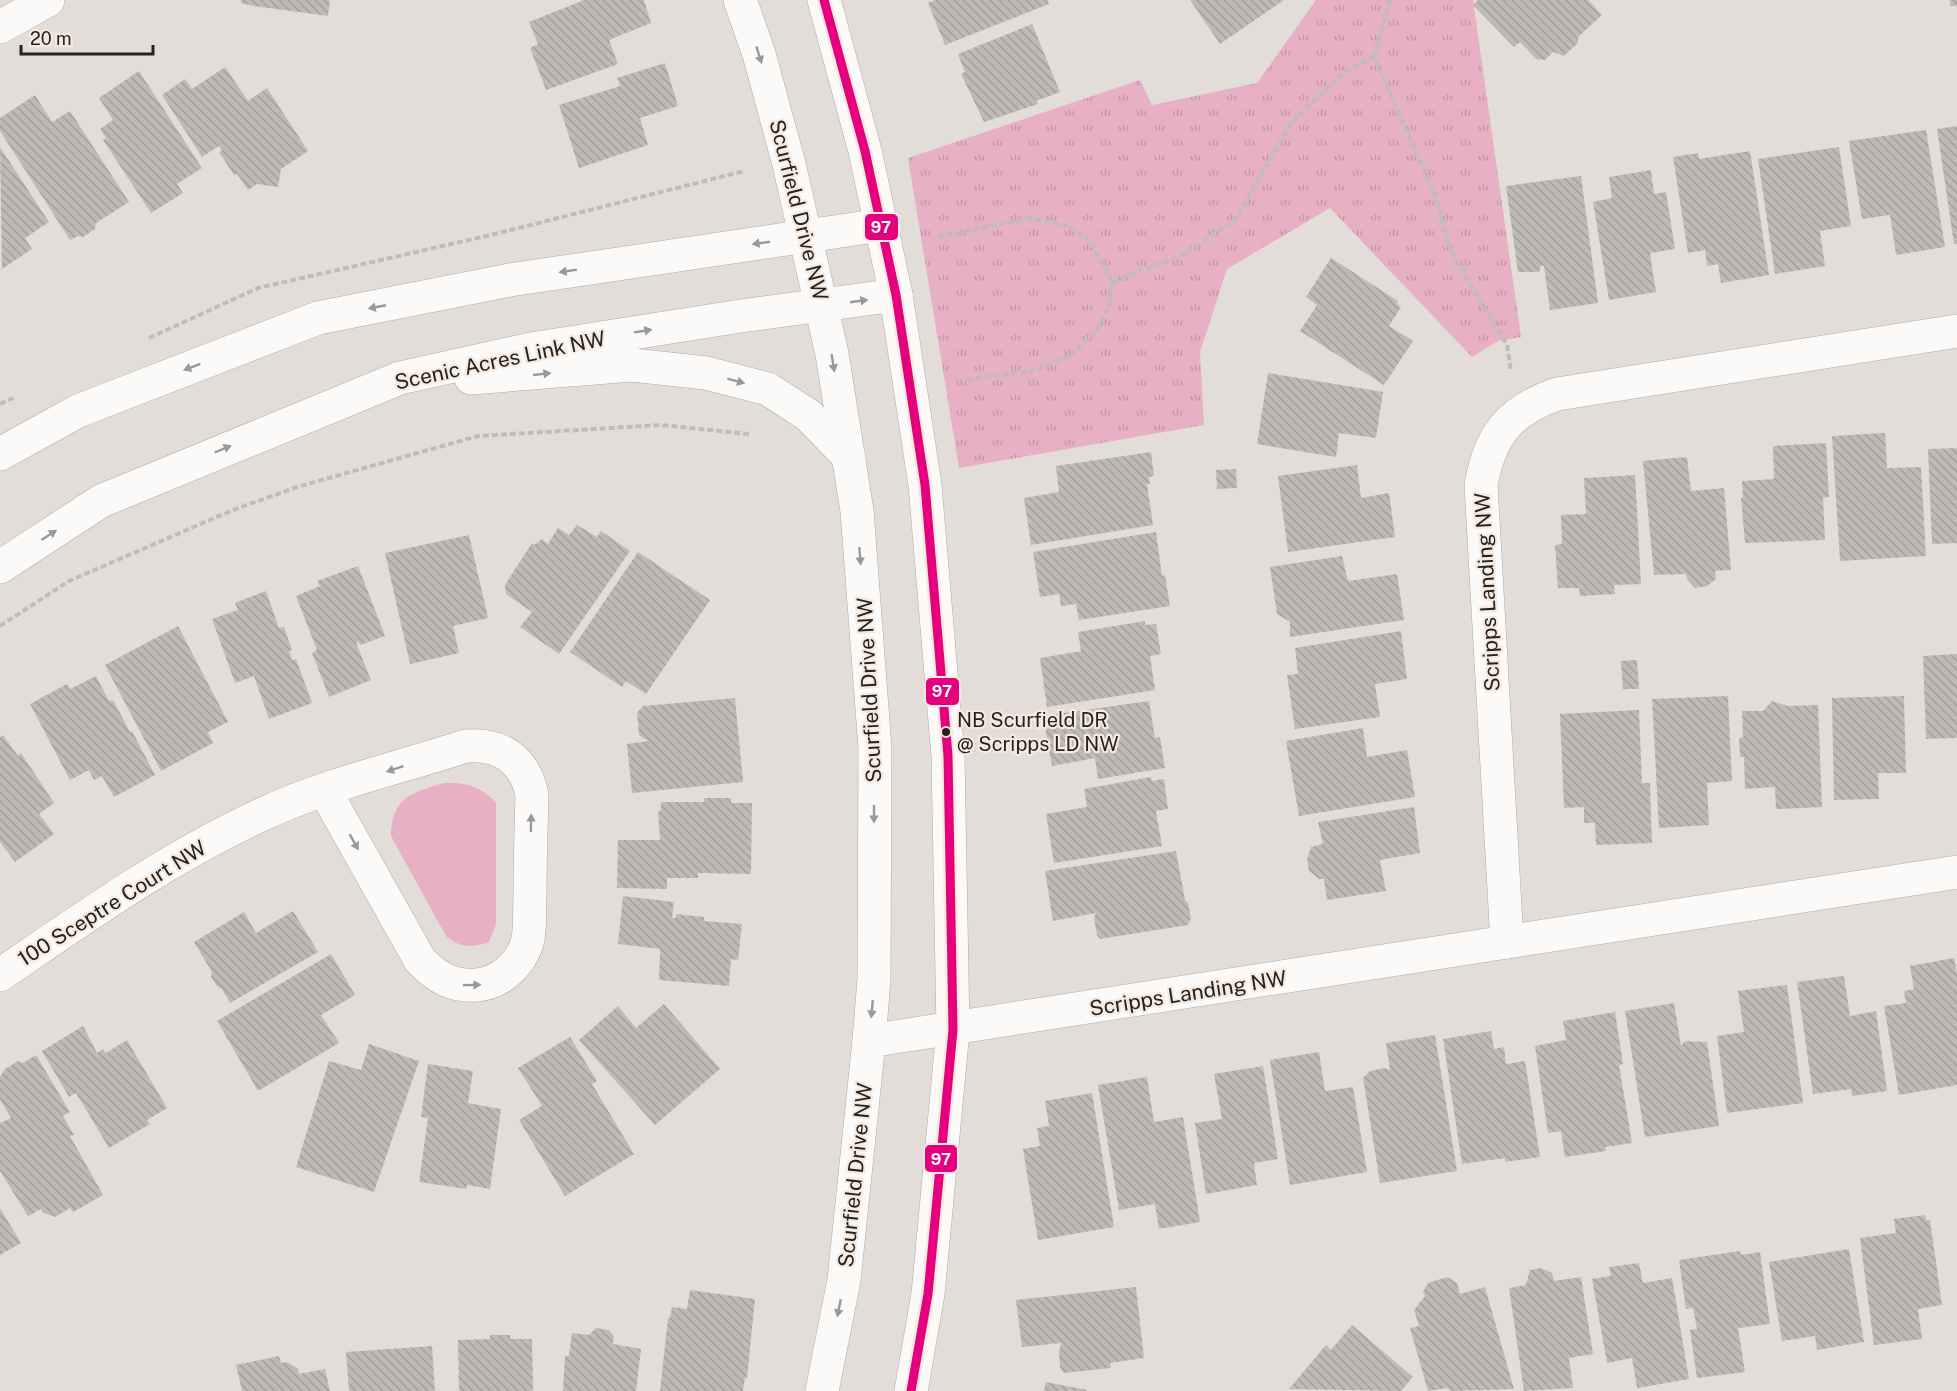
<svg xmlns="http://www.w3.org/2000/svg" width="1957" height="1391" viewBox="0 0 1957 1391" font-family="'Public Sans',sans-serif">
	<style>
		.grass { fill: #e7b0c4 }
		.park { fill: url(#park-tufts) }
		.building { fill: url(#building-back-hatch) }
		.lines { fill: none; stroke-linecap: round; stroke-linejoin: round }
		.minor-casing { stroke: #afaba8; stroke-width: 34 }
		.tertiary-casing { stroke: #afaba8; stroke-width: 34 }
		.path { stroke: #bfbdba; stroke-width: 4; stroke-dasharray: 6 3; stroke-linecap: butt }
		.minor { stroke: #fbfaf9; stroke-width: 33 }
		.tertiary { stroke: #fbfaf9; stroke-width: 33 }
		.bus-1-casing { stroke: #f5e9e0; stroke-width: 14 }
		.bus-1 { stroke: #e5007d; stroke-width: 9 }
		.oneway { fill: #9b9997 }
		.bus-dot { fill: #26221f; stroke: #f5e9e0; stroke-width: 2 }
		.labels { text-anchor: middle; dominant-baseline: central; stroke-width: 4.5; stroke-linejoin: round; paint-order: stroke }
		.bus-label { font-size: 20px; fill: #26221f; stroke: #f5e9e0; text-anchor: start }
		.street-label { font-size: 21px; fill: #26221f; stroke: #f5e9e0 }
		.line-badge { stroke: #f5e9e0; stroke-width: 2 }
		.badge-label { font-size: 16px; text-anchor: middle; font-weight: bold; fill: #fff }
	</style>
	<defs>
		<pattern id="park-tufts" width="24" height="20" patternUnits="userSpaceOnUse" patternTransform="scale(1.5)"><rect width="24" height="20" fill="#e7b0c4"/><path d="M3 7l-1-3M5 7V3M7 7l1-3M15 17l-1-3M17 17v-4M19 17l1-3" fill="none" stroke="#c697a8"/></pattern>
		<pattern id="building-back-hatch" width="6" height="6" patternUnits="userSpaceOnUse" patternTransform="scale(1.5)"><rect width="6" height="6" fill="#bebbb6"/><path d="M-1 5l2 2M0 0l6 6M5-1l2 2" fill="none" stroke="#a3a09c"/></pattern>
	</defs>
	<rect width="100%" height="100%" fill="#e2ddd8"/>
	<path class="grass" d="M444 783C469 783 477 785 496 802V924L489 942C472 948 460 948 446 936L391 836C392 797 411 793 444 783Z"/>
	<polygon class="park" points="1316,0 1473,0 1521,337 1498,341 1472,357 1330,208 1227,269 1200,352 1204,425 959,468 908,158 1140,80 1152,105 1257,83"/>
	<g class="building">
		<polygon points="241,0 330,0 328,16 254,6 241,3"/>
		<polygon points="584,0 644,0 651,23 609,40 618,64 546,90 530,48 538,44 529,22"/>
		<polygon points="935,0 1048,0 1049,4 945,45 928,3"/>
		<polygon points="1190,0 1284,0 1220,44"/>
		<polygon points="1478,0 1588,0 1602,15 1578,37 1578,43 1564,56 1553,52 1545,60 1536,59 1520,42 1514,47 1473,5"/>
		<rect x="1950" y="0" width="7" height="6"/>
		<polygon points="1032,24 1060,92 1036,101 1038,104 984,122 961,74 965,72 958,54"/>
		<polygon points="665,63 678,106 640,118 648,145 579,168 559,105 620,86 617,78"/>
		<polygon points="225,67 248,101 267,88 308,151 281,169 278,187 257,184 248,190 237,174 234,175 219,152 222,150 219,146 202,157 162,95 185,79 192,89"/>
		<polygon points="139,71 202,168 177,184 183,193 151,213 103,140 106,138 100,129 113,120 99,98"/>
		<polygon points="35,95 52,122 70,111 129,202 96,223 95,229 83,237 78,236 70,240 0,131 0,118"/>
		<polygon points="1957,126 1957,244 1954,244 1937,129"/>
		<polygon points="1926,130 1945,247 1896,255 1890,215 1862,219 1849,141"/>
		<polygon points="0,147 49,222 25,238 32,249 2,269"/>
		<polygon points="1839,147 1851,226 1820,231 1825,266 1775,274 1758,159"/>
		<polygon points="1750,151 1769,275 1721,283 1718,264 1707,266 1705,250 1688,253 1673,157 1698,153 1699,159"/>
		<polygon points="1651,170 1654,194 1666,192 1675,249 1650,253 1656,292 1609,300 1593,202 1612,198 1609,177"/>
		<polygon points="1581,176 1598,303 1550,310 1544,266 1541,266 1539,272 1518,272 1506,186"/>
		<polygon points="1331,258 1398,301 1397,304 1401,307 1389,326 1413,341 1384,385 1300,331 1317,305 1306,297"/>
		<polygon points="1268,373 1383,392 1376,438 1339,433 1336,457 1257,444"/>
		<polygon points="1885,433 1887,468 1921,467 1926,556 1840,561 1832,436"/>
		<polygon points="1826,443 1829,497 1823,498 1825,540 1745,543 1741,498 1743,497 1742,481 1774,479 1773,446"/>
		<polygon points="1957,448 1957,543 1932,544 1928,449"/>
		<polygon points="1151,452 1154,476 1149,477 1150,484 1147,484 1153,525 1031,545 1024,498 1059,492 1056,466"/>
		<polygon points="1687,457 1691,491 1724,488 1731,570 1715,571 1716,579 1707,586 1695,588 1687,579 1686,574 1654,575 1643,461"/>
		<polygon points="1357,465 1361,498 1389,493 1395,537 1288,552 1278,476"/>
		<polygon points="1236,469 1237,488 1217,489 1216,470"/>
		<polygon points="1635,475 1641,584 1614,585 1615,594 1580,596 1579,588 1558,588 1555,545 1562,544 1561,515 1586,514 1584,478"/>
		<polygon points="577,525 597,537 601,531 630,551 559,654 520,627 532,612 506,594 505,585 532,543 534,545 542,539 548,544 558,528 569,535"/>
		<polygon points="1156,532 1162,576 1165,575 1170,606 1079,620 1076,604 1061,606 1059,594 1040,597 1033,552"/>
		<polygon points="469,535 488,618 453,626 459,653 410,664 385,553"/>
		<polygon points="638,552 710,600 646,694 626,681 622,687 570,652"/>
		<polygon points="1342,556 1348,581 1397,574 1404,620 1290,637 1290,622 1277,614 1270,567"/>
		<polygon points="358,566 385,636 360,645 359,642 356,643 371,680 329,697 312,653 317,650 296,596 320,586 317,581"/>
		<polygon points="266,591 279,628 284,627 292,650 289,651 292,660 296,659 312,703 269,719 254,676 235,683 212,619 238,610 235,603"/>
		<polygon points="1145,621 1145,625 1156,624 1161,654 1150,656 1155,690 1047,707 1040,658 1081,651 1078,632"/>
		<polygon points="178,626 228,722 208,732 213,743 161,771 105,665"/>
		<polygon points="1401,631 1407,679 1375,684 1380,717 1295,729 1287,675 1298,674 1295,648"/>
		<polygon points="1957,654 1957,738 1926,739 1923,656"/>
		<polygon points="1637,660 1639,689 1623,689 1621,661"/>
		<polygon points="96,676 109,701 113,700 130,732 132,731 155,775 114,797 102,776 94,780 89,770 70,780 30,704 67,684 70,689"/>
		<polygon points="1728,696 1732,781 1707,783 1709,825 1659,828 1652,699"/>
		<polygon points="1904,696 1906,773 1878,773 1879,799 1834,800 1832,698"/>
		<polygon points="735,698 743,782 632,793 627,744 648,741 639,735 637,713 643,706"/>
		<polygon points="1149,701 1155,738 1160,737 1165,768 1098,779 1095,758 1052,766 1043,716"/>
		<polygon points="1772,701 1787,706 1818,705 1822,807 1776,809 1775,787 1745,789 1744,757 1740,757 1739,738 1743,737 1742,711 1763,711"/>
		<polygon points="1639,710 1642,783 1650,783 1652,843 1596,845 1595,823 1584,823 1584,807 1564,808 1560,714"/>
		<polygon points="1363,728 1367,757 1407,750 1415,797 1299,816 1286,741"/>
		<polygon points="3,735 18,756 21,753 54,803 39,814 54,834 15,862 0,842 0,737"/>
		<polygon points="1151,777 1152,781 1164,779 1168,809 1156,811 1162,846 1054,863 1046,814 1087,807 1084,789"/>
		<polygon points="704,798 731,798 731,803 752,803 751,874 698,873 698,878 667,878 667,889 617,888 618,840 660,840 658,812 661,811 661,802 704,802"/>
		<polygon points="1414,807 1420,853 1380,860 1386,891 1327,900 1324,879 1319,879 1309,871 1307,859 1311,847 1323,844 1318,822"/>
		<polygon points="1176,851 1185,900 1188,903 1191,918 1188,925 1100,939 1097,935 1094,918 1096,913 1053,921 1045,871"/>
		<polygon points="623,896 674,902 672,918 676,918 676,914 704,917 704,921 742,924 738,960 731,959 729,986 659,980 660,949 618,944"/>
		<polygon points="293,911 318,952 230,1003 222,989 217,986 211,977 212,972 194,942 244,912 256,933"/>
		<polygon points="331,954 355,995 321,1015 339,1043 258,1091 217,1021"/>
		<polygon points="1954,958 1957,973 1957,1085 1899,1095 1884,1006 1906,1003 1904,991 1914,989 1910,966"/>
		<polygon points="1844,976 1850,1016 1876,1011 1887,1091 1852,1096 1851,1089 1813,1094 1797,982"/>
		<polygon points="1787,985 1803,1103 1727,1113 1717,1036 1744,1032 1738,991"/>
		<polygon points="1674,1003 1681,1046 1685,1041 1707,1042 1719,1126 1645,1137 1625,1011"/>
		<polygon points="664,1004 720,1069 655,1125 579,1040 618,1006 636,1028"/>
		<polygon points="1615,1012 1623,1064 1619,1065 1632,1143 1605,1147 1606,1151 1565,1157 1561,1131 1548,1133 1535,1046 1566,1040 1563,1021"/>
		<polygon points="83,1026 97,1053 103,1049 106,1053 127,1040 167,1108 147,1120 150,1124 109,1148 76,1093 69,1097 42,1051"/>
		<polygon points="1491,1031 1494,1049 1504,1047 1506,1064 1525,1061 1540,1157 1505,1162 1505,1158 1462,1164 1443,1039"/>
		<polygon points="1435,1035 1457,1171 1380,1183 1363,1078 1370,1071 1385,1068 1390,1070 1386,1043"/>
		<polygon points="570,1037 597,1081 592,1084 634,1154 565,1196 519,1120 542,1106 518,1068"/>
		<polygon points="369,1044 419,1061 374,1192 296,1167 329,1061 361,1070"/>
		<polygon points="1319,1052 1325,1091 1353,1087 1367,1172 1290,1185 1270,1060"/>
		<polygon points="36,1055 70,1112 63,1116 74,1135 70,1136 103,1195 73,1212 70,1208 55,1217 43,1213 41,1209 28,1216 0,1171 0,1123 11,1118 0,1100 0,1077 5,1069 18,1061 23,1063"/>
		<polygon points="428,1064 473,1071 468,1103 501,1109 490,1189 467,1185 466,1189 419,1182 428,1118 421,1117"/>
		<polygon points="1263,1066 1278,1159 1254,1163 1257,1185 1206,1194 1195,1123 1222,1119 1214,1074"/>
		<polygon points="1147,1077 1154,1122 1183,1117 1200,1222 1159,1229 1155,1204 1119,1210 1098,1085"/>
		<polygon points="1092,1093 1114,1227 1038,1240 1023,1149 1040,1146 1037,1128 1049,1126 1045,1101"/>
		<polygon points="0,1208 21,1243 0,1255"/>
		<polygon points="1925,1215 1926,1220 1930,1220 1942,1305 1918,1309 1922,1339 1874,1345 1860,1238 1896,1233 1894,1219"/>
		<polygon points="1849,1249 1864,1342 1817,1350 1815,1336 1782,1341 1769,1262"/>
		<polygon points="1740,1251 1741,1255 1760,1252 1770,1324 1738,1328 1745,1372 1697,1378 1690,1330 1697,1329 1693,1308 1686,1309 1679,1260"/>
		<polygon points="1639,1263 1643,1283 1672,1278 1689,1379 1637,1388 1632,1358 1607,1363 1592,1279 1611,1276 1609,1267"/>
		<polygon points="1541,1268 1552,1273 1554,1281 1581,1277 1593,1354 1569,1358 1573,1388 1524,1391 1509,1288 1526,1285 1530,1270"/>
		<polygon points="1447,1277 1457,1283 1460,1294 1485,1287 1514,1389 1451,1391 1447,1388 1428,1391 1410,1328 1419,1326 1414,1310 1425,1296 1423,1292 1428,1283"/>
		<polygon points="1136,1287 1144,1358 1110,1363 1111,1368 1064,1373 1060,1368 1059,1352 1061,1343 1022,1347 1016,1300"/>
		<polygon points="690,1290 755,1299 747,1378 745,1377 743,1391 660,1391 668,1318 670,1318 672,1307 687,1309"/>
		<polygon points="1352,1325 1413,1377 1401,1391 1289,1389 1326,1345 1331,1350"/>
		<polygon points="596,1328 609,1330 614,1337 613,1344 641,1349 636,1391 563,1391 565,1356 569,1356 572,1333 589,1335"/>
		<polygon points="490,1335 510,1335 510,1339 532,1339 533,1391 459,1391 458,1340 490,1339"/>
		<polygon points="432,1346 435,1391 349,1391 346,1352"/>
		<polygon points="279,1356 281,1363 287,1362 298,1369 299,1374 325,1369 330,1391 242,1391 236,1365"/>
		<polygon points="1046,1382 1087,1390 1087,1391 1044,1391"/>
	</g>
	<g class="lines">
		<g class="minor-casing">
			<g id="minor">
				<polyline points="0,27 48,0"/>
				<path d="M1507 942 1481 485C1490 435 1509 411 1557 394L1957 331"/>
				<path d="M0 975C85 917 169 857 263 814 327 784 399 768 466 746 501 743 525 760 532 795 531 829 530 863 530 897 529 911 531 929 527 943 520 965 500 983 477 985 452 987 436 977 420 960L325 791"/>
				<polyline points="869,1041 1957,872"/>
			</g>
		</g>
		<g class="tertiary-casing">
			<g id="tertiary">
				<polyline points="740,0 759,54 789,164 832,354 857,511 875,748 874,979 869,1041 844,1280 822,1391"/>
				<polyline points="824,0 865,151 896,295 925,485 948,756 953,1030 928,1294 911,1391"/>
				<polyline points="471,378 632,365 706,373 768,389 808,415 849,457"/>
				<polyline points="0,454 78,411 318,318 510,280 881,225"/>
				<polyline points="0,567 101,501 400,378 531,349 741,316 896,295"/>
			</g>
		</g>
		<g class="path">
			<polyline points="1390,0 1374,57 1435,195 1451,252 1507,345 1511,371"/>
			<polyline points="938,237 1031,218 1068,226 1090,241 1113,282 1109,306 1097,331 1068,357 1036,370 964,380"/>
			<polyline points="1113,282 1184,254 1235,220 1292,122 1347,70 1374,57"/>
			<polyline points="149,338 258,288 491,235 744,171"/>
			<polyline points="0,404 13,398"/>
			<polyline points="0,626 69,581 233,510 297,487 478,436 661,425 749,434"/>
		</g>
		<use href="#minor" class="minor"/>
		<use href="#tertiary" class="tertiary"/>
		<g class="bus-1-casing">
			<polyline id="bus-1" points="824,0 865,151 896,295 925,485 948,756 953,1030 928,1294 911,1391"/>
		</g>
		<use href="#bus-1" class="bus-1"/>
	</g>
	<defs><path id="oneway-solid" d="M-6-.8H1V-3.2L6.5 0L1 3.2V.8H-6Z" transform="scale(1.5)"/></defs>
	<g class="oneway">
		<use href="#oneway-solid" transform="translate(759 55) rotate(73)"/>
		<use href="#oneway-solid" transform="translate(761 243) rotate(172)"/>
		<use href="#oneway-solid" transform="translate(568 271) rotate(171)"/>
		<use href="#oneway-solid" transform="translate(859 301) rotate(-8)"/>
		<use href="#oneway-solid" transform="translate(377 307) rotate(169)"/>
		<use href="#oneway-solid" transform="translate(643 331) rotate(-9)"/>
		<use href="#oneway-solid" transform="translate(833 363) rotate(81)"/>
		<use href="#oneway-solid" transform="translate(192 367) rotate(159)"/>
		<use href="#oneway-solid" transform="translate(542 374) rotate(-6)"/>
		<use href="#oneway-solid" transform="translate(736 381) rotate(15)"/>
		<use href="#oneway-solid" transform="translate(223 449) rotate(-23)"/>
		<use href="#oneway-solid" transform="translate(49 535) rotate(-33)"/>
		<use href="#oneway-solid" transform="translate(860 556) rotate(86)"/>
		<use href="#oneway-solid" transform="translate(395 769) rotate(162)"/>
		<use href="#oneway-solid" transform="translate(874 814) rotate(90)"/>
		<use href="#oneway-solid" transform="translate(531 823) rotate(-89)"/>
		<use href="#oneway-solid" transform="translate(354 842) rotate(61)"/>
		<use href="#oneway-solid" transform="translate(472 985) rotate(-1)"/>
		<use href="#oneway-solid" transform="translate(872 1009) rotate(95)"/>
		<use href="#oneway-solid" transform="translate(839 1308) rotate(101)"/>
	</g>
	<circle class="bus-dot" cx="946" cy="732" r="5"/>
	<g class="labels">
		<g class="bus-label">
			<text x="957" y="720">NB Scurfield DR<tspan x="957" dy="24">@ Scripps LD NW</tspan></text>
		</g>
		<g class="street-label">
			<text transform="translate(799 210) rotate(76)">Scurfield Drive NW</text>
			<text transform="translate(500 360) rotate(-12)">Scenic Acres Link NW</text>
			<text transform="translate(1487 592) rotate(-93)">Scripps Landing NW</text>
			<text transform="translate(869 690) rotate(-93)">Scurfield Drive NW</text>
			<text transform="translate(112 903) rotate(-32)">100 Sceptre Court NW</text>
			<text transform="translate(1188 993) rotate(-9)">Scripps Landing NW</text>
			<text transform="translate(855 1175) rotate(-84)">Scurfield Drive NW</text>
		</g>
	</g>
	<g class="line-badge">
		<rect x="864" y="213" width="35" height="28" rx="6" fill="#e5007d"/>
		<rect x="925" y="677" width="35" height="29" rx="6" fill="#e5007d"/>
		<rect x="924" y="1144" width="34" height="29" rx="6" fill="#e5007d"/>
	</g>
	<g class="badge-label">
		<text x="881" y="233">97</text>
		<text x="942" y="697">97</text>
		<text x="941" y="1165">97</text>
	</g>
	<path d="M21 45v9h132v-9" fill="none" stroke="#26221f" stroke-width="3"/>
	<text x="30" y="45" font-size="18" fill="#26221f" stroke="#f5e9e0" stroke-width="4.5" paint-order="stroke">20 m</text>
</svg>
